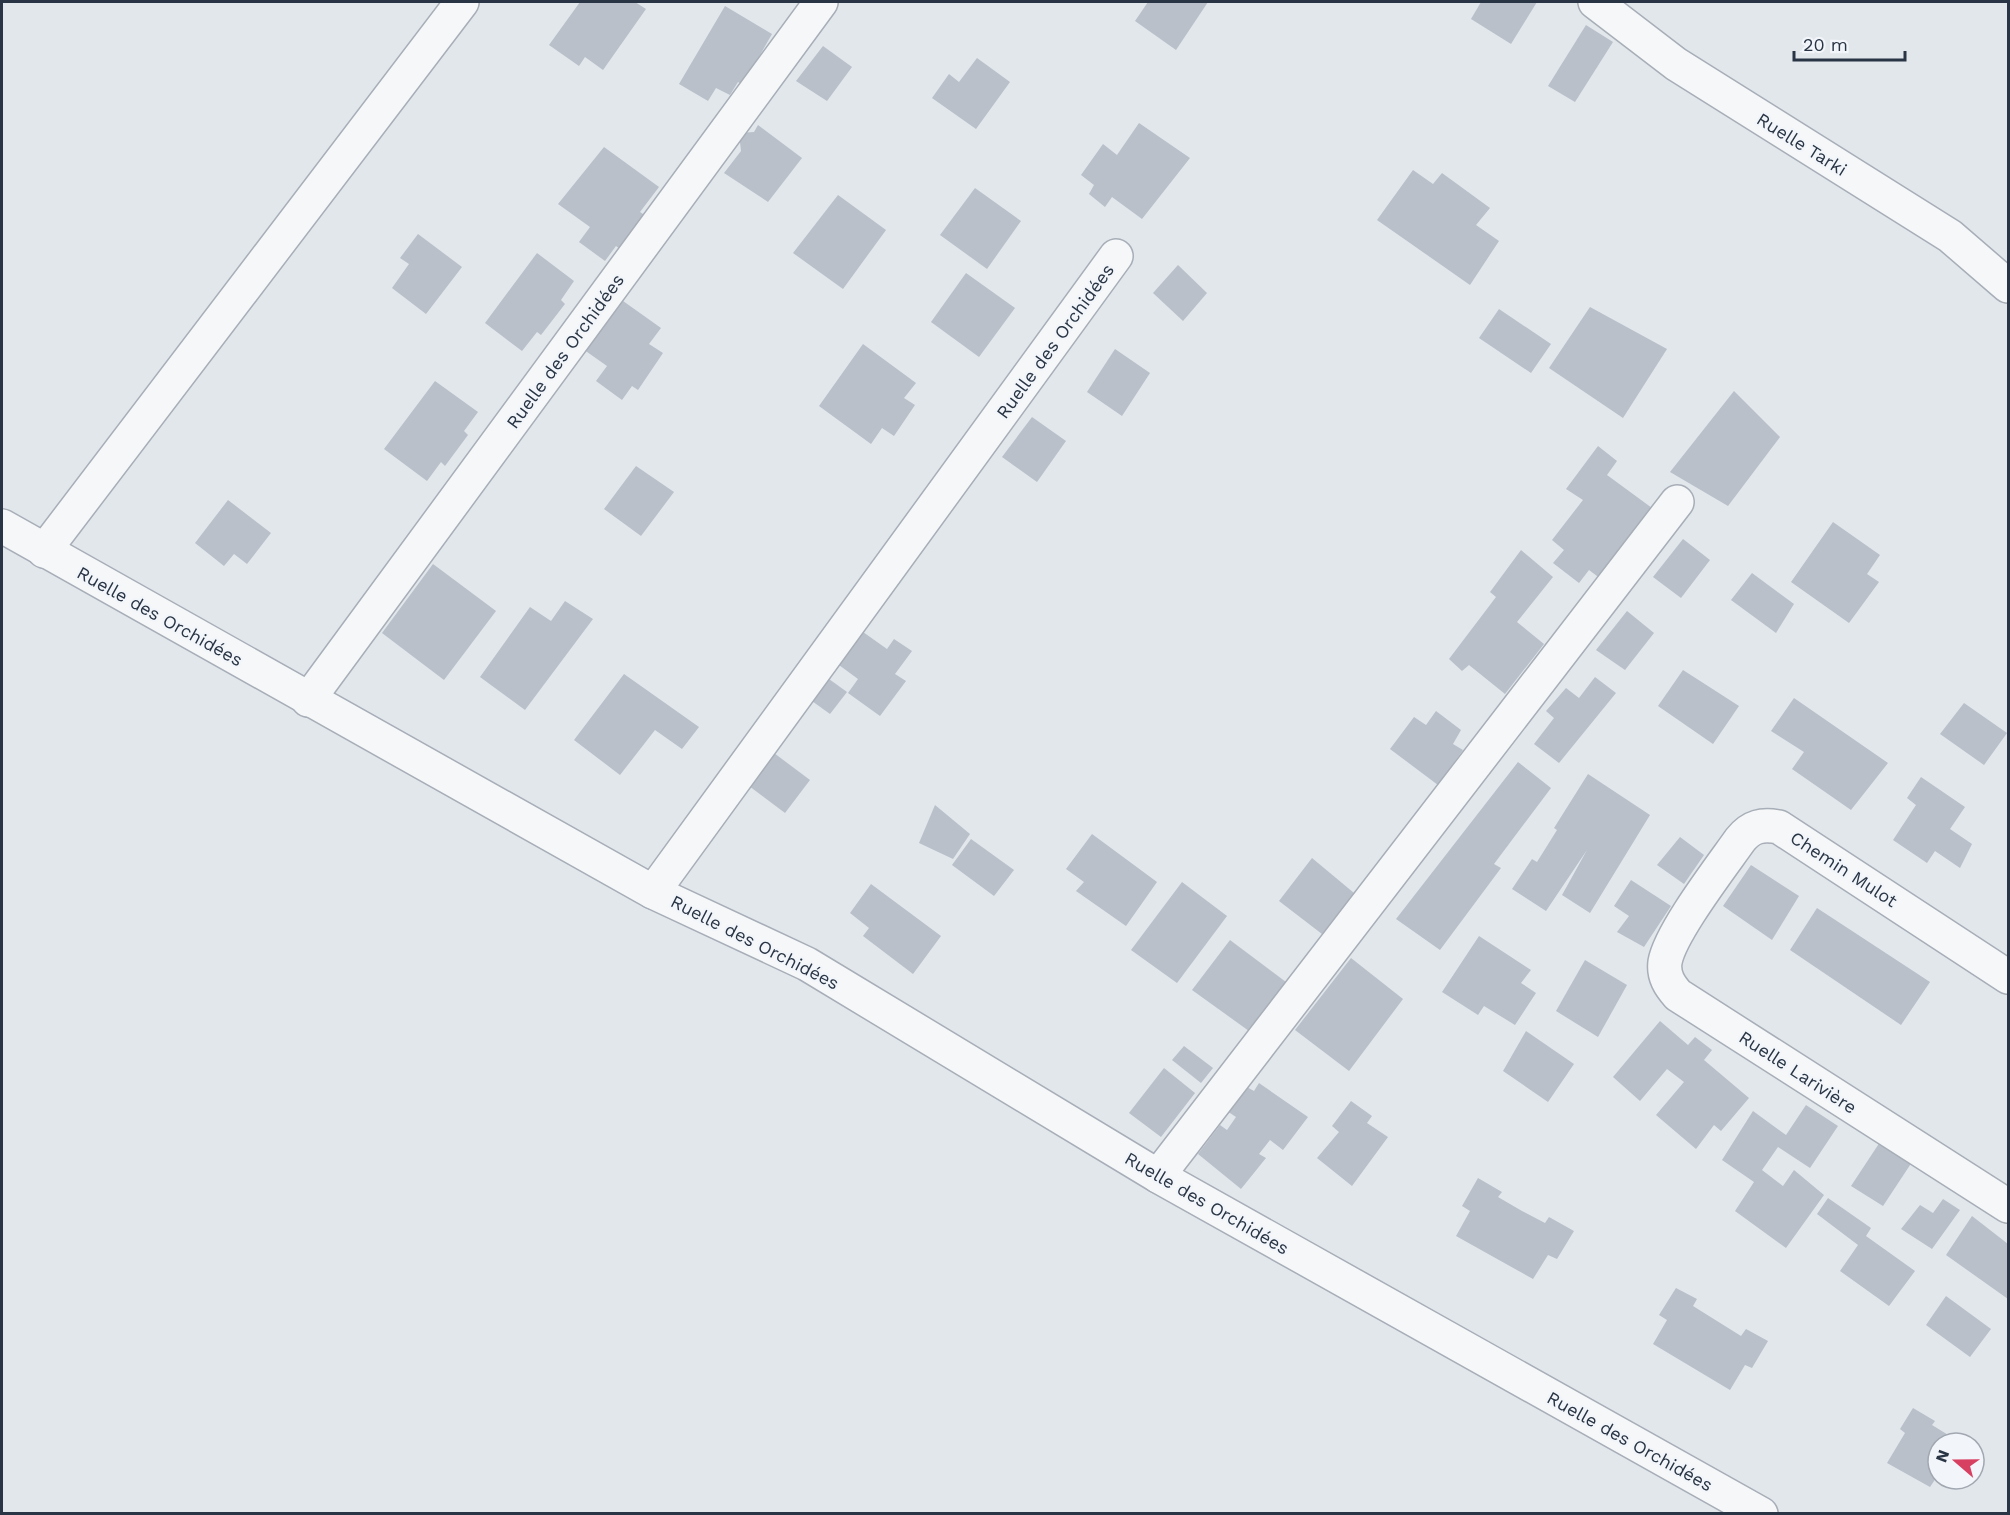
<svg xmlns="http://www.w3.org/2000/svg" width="2010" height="1515" viewBox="0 0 2010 1515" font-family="'Work Sans',sans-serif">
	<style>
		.building { fill: #b9c0ca }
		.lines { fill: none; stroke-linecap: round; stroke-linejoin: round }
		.minor-casing { stroke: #a7aeb7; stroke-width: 36 }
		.minor { stroke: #f6f7f9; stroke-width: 33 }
		.labels { text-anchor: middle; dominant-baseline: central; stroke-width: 4.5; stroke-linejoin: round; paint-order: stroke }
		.street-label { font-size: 18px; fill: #293545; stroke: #f2f5f9 }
	</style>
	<rect width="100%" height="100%" fill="#e2e7ec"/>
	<g class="building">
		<polygon points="580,2 635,2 646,9 603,70 585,57 579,66 549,45"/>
		<polygon points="1148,2 1208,2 1176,50 1135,21"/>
		<polygon points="1481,2 1537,2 1511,44 1471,19"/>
		<polygon points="725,6 772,34 743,85 738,82 730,95 716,88 708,101 679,84"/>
		<polygon points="1586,25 1613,42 1575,102 1548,86"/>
		<polygon points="823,46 852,67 827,101 796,81"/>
		<polygon points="977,58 1010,82 976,129 932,98 949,74 959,82"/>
		<polygon points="1139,123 1190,158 1142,219 1112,197 1105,207 1089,194 1094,185 1081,175 1103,144 1117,155"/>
		<polygon points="758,125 802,158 768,202 724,173 741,151 739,133 754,132"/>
		<polygon points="604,147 659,187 640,212 646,216 620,249 616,246 605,261 579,242 590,227 558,204"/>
		<polygon points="1413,170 1433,184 1442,173 1490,208 1476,225 1499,241 1470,285 1377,220"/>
		<polygon points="975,188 1021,221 987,269 940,235"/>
		<polygon points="838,195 886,230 843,289 793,253"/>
		<polygon points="418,234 462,267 426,314 392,288 409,264 400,258"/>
		<polygon points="537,253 574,281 561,300 565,304 541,335 537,332 522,351 485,323"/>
		<polygon points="1178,265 1207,293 1183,321 1153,293"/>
		<polygon points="966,273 1015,308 979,357 931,322"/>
		<polygon points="609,291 661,328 649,344 663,353 638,390 632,386 622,400 596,381 607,366 573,342"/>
		<polygon points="1590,307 1667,349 1623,418 1549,368"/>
		<polygon points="1499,309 1551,344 1531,373 1479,338"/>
		<polygon points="863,344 916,383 904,398 915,405 894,436 882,428 871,444 819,406"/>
		<polygon points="1115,349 1150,373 1122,416 1087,392"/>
		<polygon points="435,381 478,412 464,431 468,435 445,466 441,462 427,481 384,449"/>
		<polygon points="1734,391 1780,437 1728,506 1670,472"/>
		<polygon points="1032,417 1066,441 1037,482 1002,457"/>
		<polygon points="1598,446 1617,461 1607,475 1652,508 1601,579 1589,570 1579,583 1553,563 1564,550 1552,540 1583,500 1566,489"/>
		<polygon points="636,466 674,492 641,536 604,509"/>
		<polygon points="228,500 271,533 247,564 234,554 224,566 195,543"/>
		<polygon points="1833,522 1880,555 1867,574 1879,582 1849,623 1791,582"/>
		<polygon points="1683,539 1710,560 1681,598 1653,577"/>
		<polygon points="1521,550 1553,577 1517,622 1544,644 1505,694 1469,665 1462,671 1449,659 1496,597 1490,592"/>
		<polygon points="433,564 496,611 444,680 382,633"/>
		<polygon points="1752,573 1794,604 1776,633 1731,600"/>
		<polygon points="565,601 593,619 525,710 480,677 530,607 551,621"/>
		<polygon points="1627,611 1654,633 1625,670 1596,650"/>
		<polygon points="863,632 887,649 894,639 912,651 895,674 906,681 880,716 848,693 858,679 839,665"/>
		<polygon points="1683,670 1739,706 1713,744 1658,706"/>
		<polygon points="624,674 699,727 682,749 655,730 620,775 574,740"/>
		<polygon points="1595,677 1616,693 1559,763 1534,744 1554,718 1546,711 1566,688 1579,698"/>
		<polygon points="829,679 847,692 830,714 812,701"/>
		<polygon points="1794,698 1888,763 1851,810 1792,769 1804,752 1771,731"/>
		<polygon points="1964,703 2007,733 1984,765 1940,734"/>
		<polygon points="1436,711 1461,730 1453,744 1463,750 1438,785 1390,749 1414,717 1426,725"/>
		<polygon points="770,750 810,780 785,813 745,783"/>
		<polygon points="1518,762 1551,788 1494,864 1501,868 1440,950 1396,919"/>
		<polygon points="1588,774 1650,815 1590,913 1562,895 1587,850 1546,911 1512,889 1532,859 1537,862 1557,830 1554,828"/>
		<polygon points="1921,777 1965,807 1950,829 1972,844 1960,868 1935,851 1927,863 1893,840 1916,805 1907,798"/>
		<polygon points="935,805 970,834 953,859 919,843"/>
		<polygon points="1092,834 1157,882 1126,926 1076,891 1084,882 1066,869"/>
		<polygon points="1680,837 1704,855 1684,884 1657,865"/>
		<polygon points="971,839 1014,870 994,896 952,865"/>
		<polygon points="1312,858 1354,893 1322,934 1279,901"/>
		<polygon points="1751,865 1799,896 1772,940 1723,906"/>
		<polygon points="1631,880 1671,906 1644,947 1617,932 1629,916 1614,906"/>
		<polygon points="1182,882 1227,916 1177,983 1131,950"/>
		<polygon points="871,884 941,936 913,974 863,936 869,928 850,913"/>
		<polygon points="1817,908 1930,982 1901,1025 1790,950"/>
		<polygon points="1479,936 1531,970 1521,983 1536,993 1515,1025 1484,1006 1478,1015 1442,992"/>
		<polygon points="1230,940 1286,982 1249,1031 1192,990"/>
		<polygon points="1351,958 1403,999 1349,1071 1295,1030"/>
		<polygon points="1585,960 1627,985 1598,1037 1556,1011"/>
		<polygon points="1660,1021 1688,1045 1695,1037 1712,1050 1704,1060 1749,1098 1721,1131 1714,1125 1696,1149 1656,1115 1684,1082 1667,1069 1640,1101 1613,1077"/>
		<polygon points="1526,1031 1574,1064 1548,1102 1503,1071"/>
		<polygon points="1184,1046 1213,1068 1201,1083 1172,1060"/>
		<polygon points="1164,1068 1195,1093 1161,1137 1129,1113"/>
		<polygon points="1259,1083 1308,1117 1283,1150 1270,1140 1259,1154 1266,1158 1241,1189 1198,1154 1220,1125 1227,1130 1236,1117 1227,1111 1245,1086 1254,1091"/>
		<polygon points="1351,1101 1372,1116 1367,1123 1388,1137 1352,1186 1317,1158 1339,1132 1332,1126"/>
		<polygon points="1806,1105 1838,1126 1810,1168 1778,1147 1762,1170 1783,1186 1794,1170 1824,1195 1786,1248 1735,1211 1754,1182 1722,1160 1753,1111 1786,1135"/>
		<polygon points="1882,1139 1914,1159 1883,1206 1851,1186"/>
		<polygon points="1478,1178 1502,1192 1498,1197 1522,1211 1545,1223 1549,1217 1574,1231 1557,1259 1548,1255 1533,1279 1456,1236 1470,1211 1462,1206"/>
		<polygon points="1828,1198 1871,1228 1866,1236 1915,1271 1889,1306 1840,1271 1858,1245 1817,1214"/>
		<polygon points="1943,1199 1960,1210 1932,1249 1901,1229 1920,1205 1933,1213"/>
		<polygon points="1972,1216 2008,1244 2008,1299 1946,1255"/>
		<polygon points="1676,1288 1697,1299 1693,1306 1741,1336 1746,1329 1768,1341 1752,1368 1745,1365 1730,1390 1653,1344 1667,1320 1659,1315"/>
		<polygon points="1946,1296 1991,1329 1970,1357 1926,1325"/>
		<polygon points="1913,1408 1935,1421 1932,1425 1958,1441 1938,1443 1938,1475 1930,1487 1887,1463 1905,1433 1900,1429"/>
	</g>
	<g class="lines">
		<g class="minor-casing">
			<g id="minor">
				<polyline points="1595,2 1676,64 1950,236 2008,286"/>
				<polyline points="2,526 653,892 807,964 1158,1176 1761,1514"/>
				<polyline points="44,551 462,2"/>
				<polyline points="308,700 821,2"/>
				<polyline points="653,892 1116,256"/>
				<path d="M2008 977 1779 827C1762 824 1751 826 1740 840 1721 867 1670 933 1665 962 1663 976 1670 986 1678 995L2008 1206"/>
				<polyline points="1158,1176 1677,502"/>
			</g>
		</g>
		<use href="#minor" class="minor"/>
	</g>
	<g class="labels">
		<g class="street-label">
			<text transform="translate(1802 144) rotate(32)">Ruelle Tarki</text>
			<text transform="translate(1055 341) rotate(-54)">Ruelle des Orchidées</text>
			<text transform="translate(565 351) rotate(-54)">Ruelle des Orchidées</text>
			<text transform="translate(160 616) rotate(29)">Ruelle des Orchidées</text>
			<text transform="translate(1844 869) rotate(33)">Chemin Mulot</text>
			<text transform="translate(755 942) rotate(27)">Ruelle des Orchidées</text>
			<text transform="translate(1798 1072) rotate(33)">Ruelle Larivière</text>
			<text transform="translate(1207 1203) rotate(30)">Ruelle des Orchidées</text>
			<text transform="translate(1630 1441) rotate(29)">Ruelle des Orchidées</text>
		</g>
	</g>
	<rect width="2010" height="1515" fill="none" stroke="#293545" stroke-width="6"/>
	<g transform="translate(1956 1461) rotate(290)"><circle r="28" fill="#f2f5f9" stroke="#a2a8b1" stroke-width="1.5"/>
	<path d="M0-4.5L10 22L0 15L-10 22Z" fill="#d84062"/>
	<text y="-9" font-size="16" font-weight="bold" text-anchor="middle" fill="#293545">N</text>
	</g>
	<path d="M1794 51v9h111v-9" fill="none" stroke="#293545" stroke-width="3"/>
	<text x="1803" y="51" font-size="18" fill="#293545" stroke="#f2f5f9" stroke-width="4.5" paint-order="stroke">20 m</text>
</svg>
